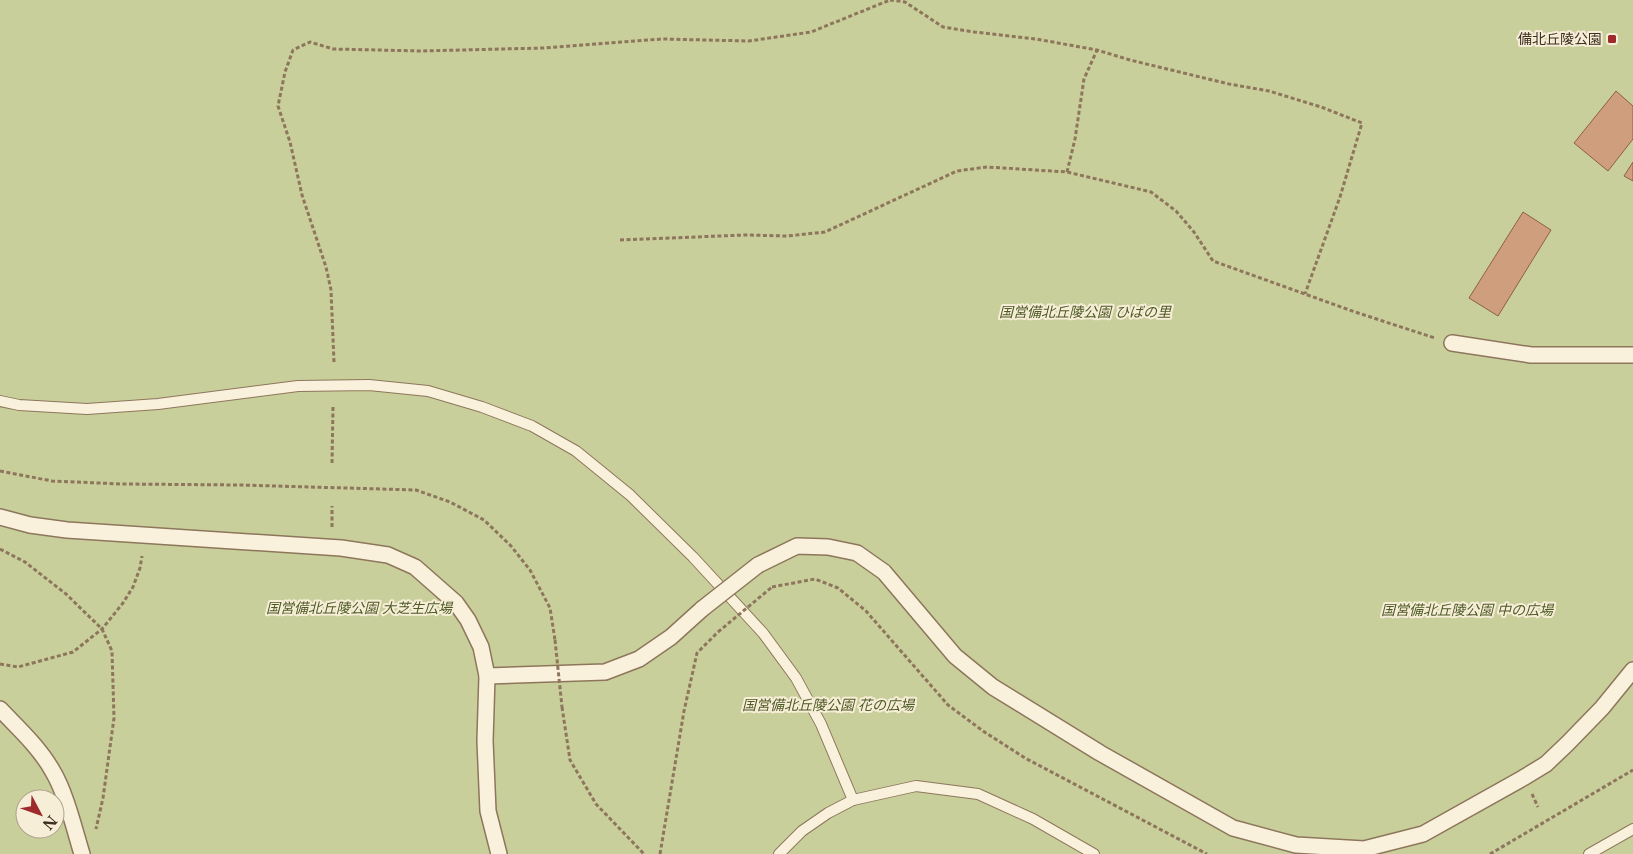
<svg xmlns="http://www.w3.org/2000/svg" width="1633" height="854" viewBox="0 0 1633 854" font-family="'Libre Baskerville','Noto Sans JP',serif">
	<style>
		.green { fill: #c9cf9b; fill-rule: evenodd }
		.building { fill: #cf9f7d; stroke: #8d5f41 }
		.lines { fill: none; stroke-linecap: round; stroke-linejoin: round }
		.service-casing { stroke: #8d765c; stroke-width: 12 }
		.pedestrian-casing { stroke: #8d765c; stroke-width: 18 }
		.path { stroke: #8d765c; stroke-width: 3; stroke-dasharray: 4 2.5; stroke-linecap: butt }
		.service { stroke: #faf1dc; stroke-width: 10 }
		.pedestrian { stroke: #faf1dc; stroke-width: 15 }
		.pedestrian-bridge-casing { stroke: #8d765c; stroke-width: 18; stroke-linecap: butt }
		.path-bridge { stroke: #8d765c; stroke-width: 3; stroke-dasharray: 4 2.5; stroke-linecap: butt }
		.pedestrian-bridge { stroke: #faf1dc; stroke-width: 15 }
		.poi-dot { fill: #9e2a2b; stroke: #f7eed8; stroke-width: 2 }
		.labels { text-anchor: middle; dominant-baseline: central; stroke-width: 4; stroke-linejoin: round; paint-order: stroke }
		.poi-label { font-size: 14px; fill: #3d2e20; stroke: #f7eed8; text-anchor: end }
		.park-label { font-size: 14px; font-style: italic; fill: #4d5a26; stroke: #f7eed8 }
	</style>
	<rect width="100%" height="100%" fill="#f0e4c8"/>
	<path class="green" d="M0 0H1633V854H0ZM25 799H55V829H25Z"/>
	<g class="building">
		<polygon points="1616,91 1633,106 1633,139 1608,171 1574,143"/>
		<polygon points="1633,162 1633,181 1624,176"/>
		<polygon points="1523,212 1551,230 1498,316 1469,298"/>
	</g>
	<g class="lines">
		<g class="service-casing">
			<g id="service">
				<polyline points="0,401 19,405 87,409 158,404 298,386 369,385 428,391 482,407 532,426 576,451 630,495 693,557 763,633 796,678 821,724 853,800"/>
				<polyline points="779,854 802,831 828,813 853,800 916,786 978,794 1033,819 1094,854"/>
				<polyline points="1589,854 1633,829"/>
			</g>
		</g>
		<g class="pedestrian-casing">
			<g id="pedestrian">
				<polyline points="1452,343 1531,355 1633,355"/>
				<polyline points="0,517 30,525 67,530 341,548 388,555 415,567 456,603 468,620 481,647 487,676 485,741 488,811 499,854"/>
				<polyline points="758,565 797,546 828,547 857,553 884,572 955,656 993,687 1100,753 1233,828 1296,845 1364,849 1423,834 1523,778 1546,764 1567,744 1602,708 1633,670"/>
				<polyline points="487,676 605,672 639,659 671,637 702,609"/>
				<path d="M0 709C18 728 39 747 52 770 66 793 74 828 82 854"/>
			</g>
		</g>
		<g class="path">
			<polyline points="890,0 905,2 943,27 974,32 1036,39 1097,50 1130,60 1229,84 1269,91 1321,107 1362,123 1340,197 1305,294"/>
			<polyline points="1067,172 1075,139 1084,79 1097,50"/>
			<polyline points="620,240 745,235 787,236 825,232 957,171 987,167 1067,172 1151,192 1176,211 1194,232 1213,261 1355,312 1435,338"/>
			<polyline points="334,362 331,290 326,267 302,195 290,142 278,106 285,72 293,50 310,42 333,49 421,51 543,48 662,39 749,41 811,32 890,0"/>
			<polyline points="332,463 333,407"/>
			<polyline points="0,471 52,481 122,484 240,485 416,490 450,502 484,520 511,546 530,570 550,608 555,640"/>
			<polyline points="332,527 332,506"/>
			<polyline points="0,549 25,562 66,594 102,629 112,651 114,718 103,798 96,829"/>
			<polyline points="772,587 815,579 838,588 866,611 948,705 983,731 1025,758 1207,854"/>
			<polyline points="0,664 18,667 73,652 102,629 123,603 133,587 140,568 142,556"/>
			<polyline points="562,707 570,760 596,804 644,854"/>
			<polyline points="1532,794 1538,807"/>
			<polyline points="660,854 684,711 697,653 718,632"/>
			<polyline points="1490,854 1633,770"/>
		</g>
		<use href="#service" class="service"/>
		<use href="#pedestrian" class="pedestrian"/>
		<g class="pedestrian-bridge-casing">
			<polyline id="pedestrian-bridge" points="702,609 758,565"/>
		</g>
		<g class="path-bridge">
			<polyline points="718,632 772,587"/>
			<polyline points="555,640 562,707"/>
		</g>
		<use href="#pedestrian-bridge" class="pedestrian-bridge"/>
	</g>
	<rect class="poi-dot" x="1607" y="34" width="10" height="10" rx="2.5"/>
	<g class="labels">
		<g class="poi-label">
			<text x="1602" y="39">備北丘陵公園</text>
		</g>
		<g class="park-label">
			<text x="1085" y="312">国営備北丘陵公園 ひばの里</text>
			<text x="359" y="608">国営備北丘陵公園 大芝生広場</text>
			<text x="1467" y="610">国営備北丘陵公園 中の広場</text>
			<text x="828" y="705">国営備北丘陵公園 花の広場</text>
		</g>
	</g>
	<g transform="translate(40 814) rotate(131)"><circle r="24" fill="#f7eed8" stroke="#ada18e"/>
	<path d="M0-4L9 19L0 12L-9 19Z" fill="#9e2a2b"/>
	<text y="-8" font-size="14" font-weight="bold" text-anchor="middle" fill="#3d2e20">N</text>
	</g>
</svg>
